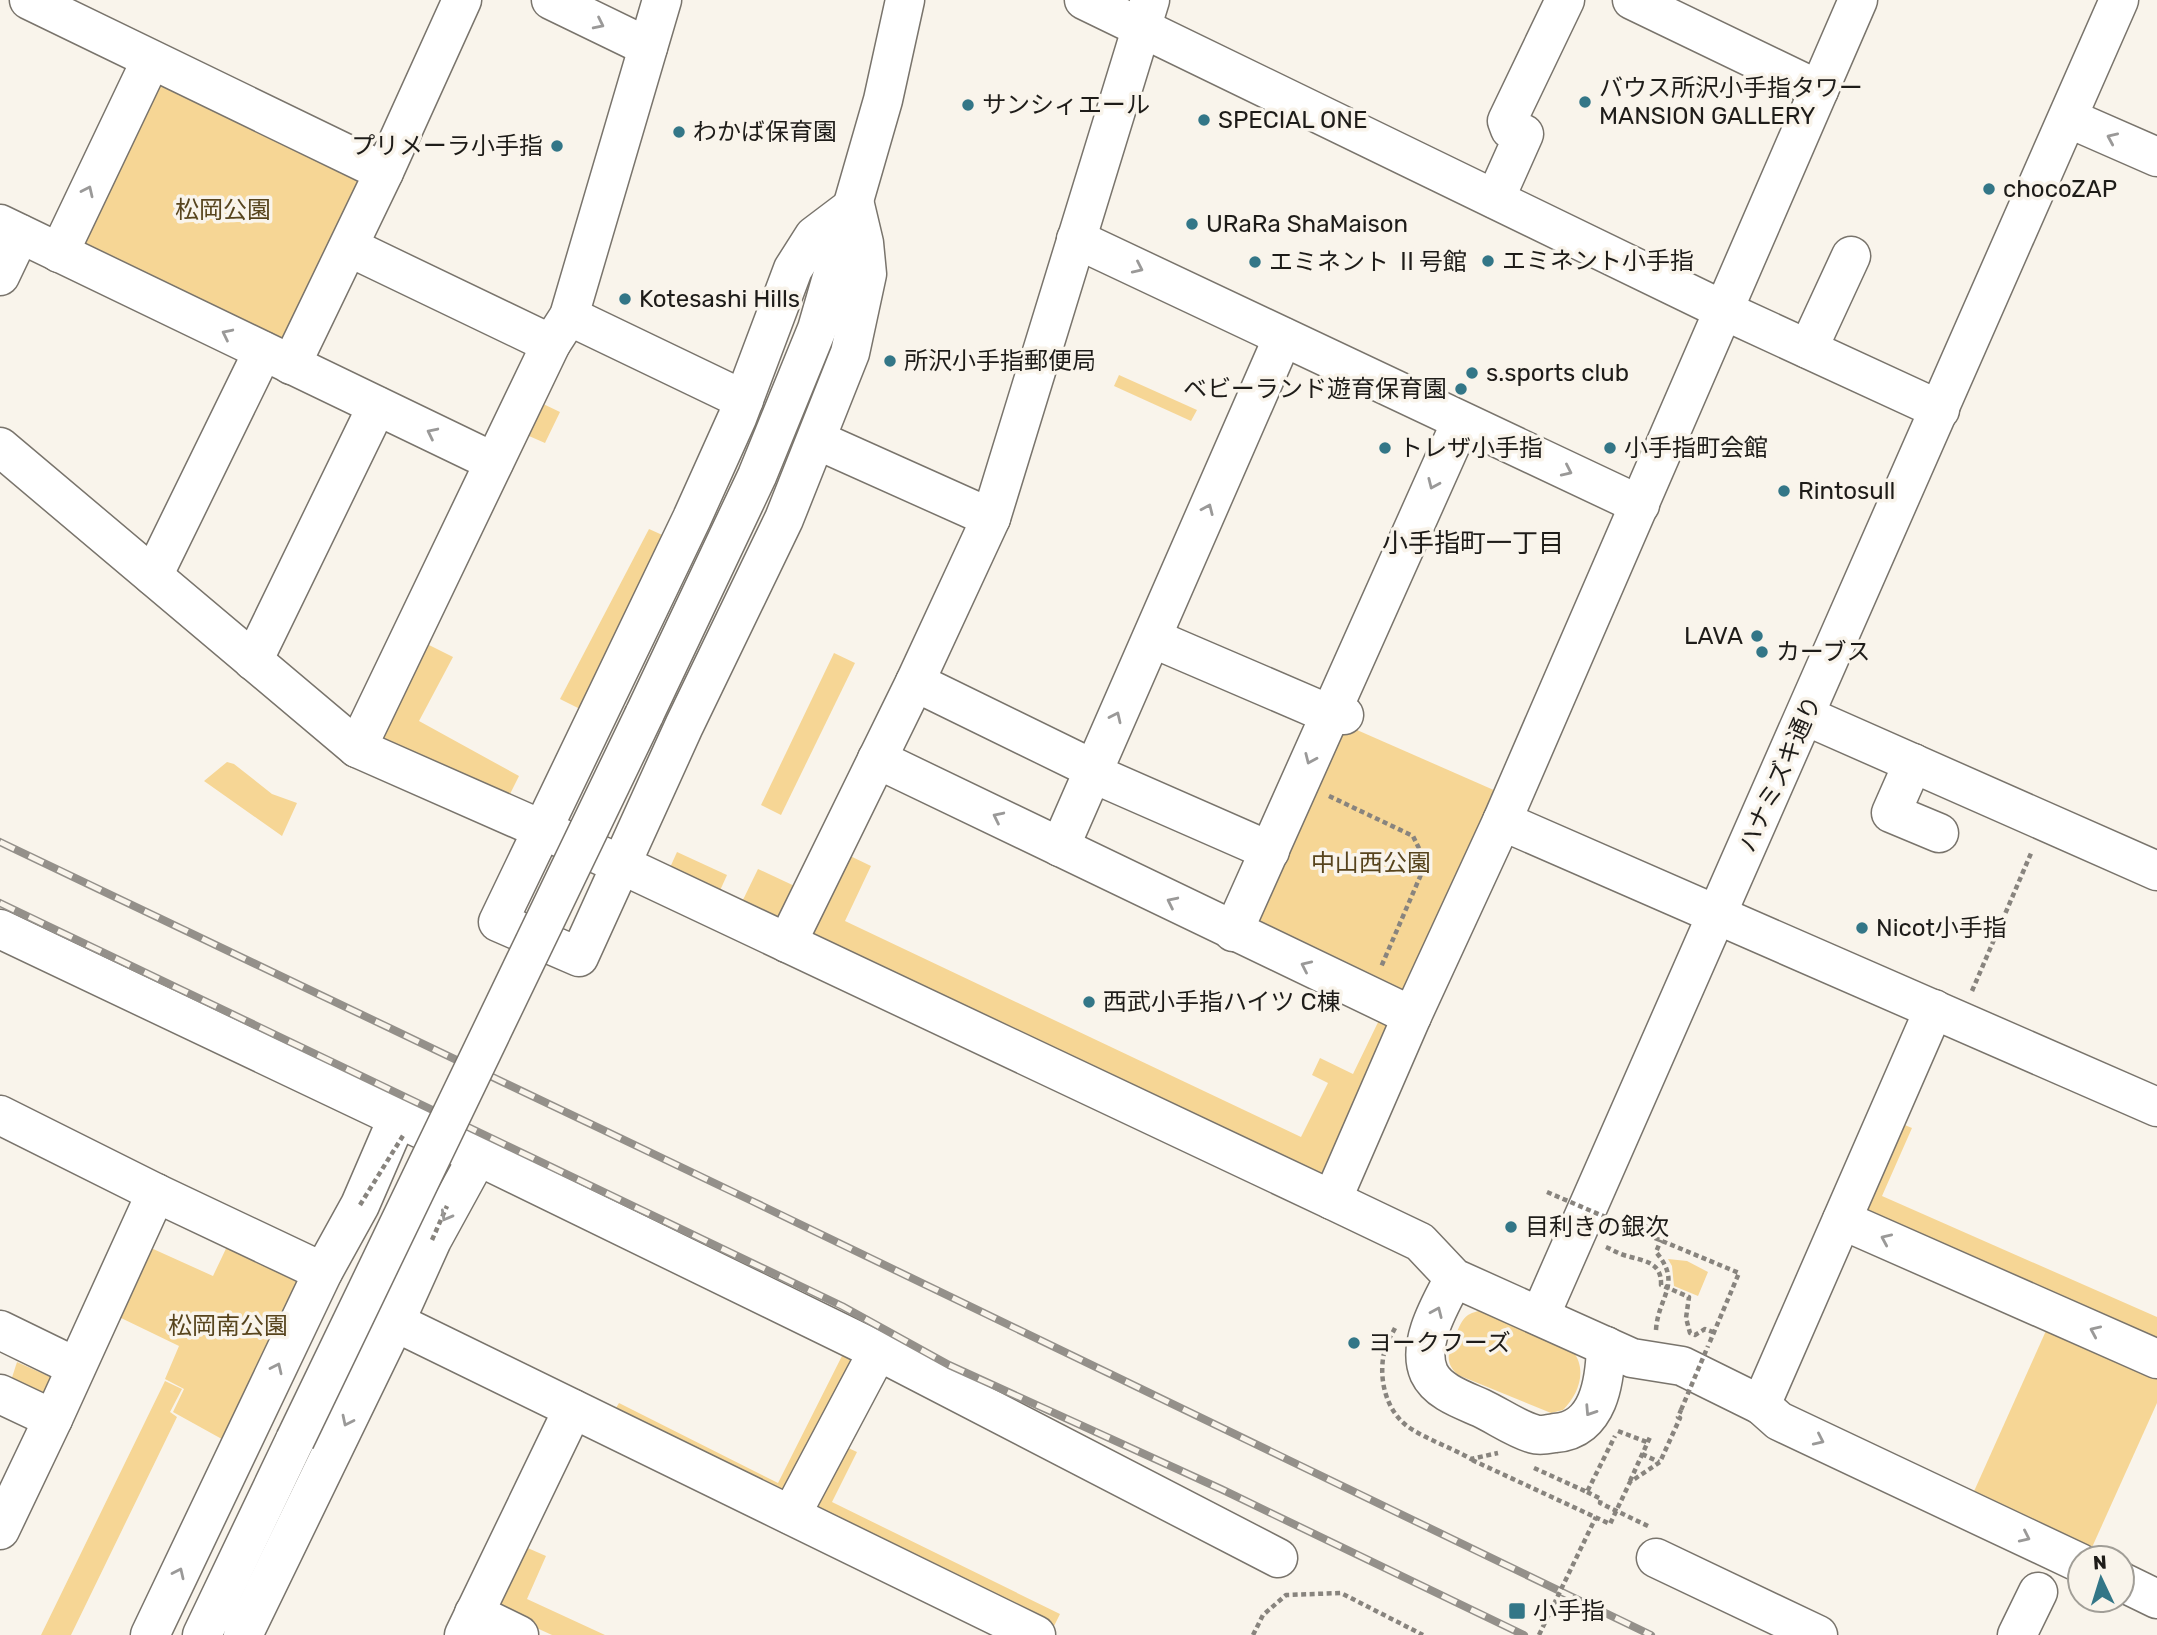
<svg xmlns="http://www.w3.org/2000/svg" width="2157" height="1635" viewBox="0 0 2157 1635" font-family="Rubik,'Noto Sans JP',sans-serif">
	<style>
		.green { fill: #f6d695 }
		.lines { fill: none; stroke-linecap: round; stroke-linejoin: round }
		.minor-casing { stroke: #79746c; stroke-width: 41 }
		.path { stroke: #88847e; stroke-width: 4.5; stroke-dasharray: 5 3.5; stroke-linecap: butt }
		.minor { stroke: #fff; stroke-width: 38 }
		.rail-casing { stroke: #94908a; stroke-width: 8 }
		.rail { stroke: #f9f4eb; stroke-width: 5; stroke-dasharray: 16; stroke-linecap: butt }
		.minor-bridge-casing { stroke: #79746c; stroke-width: 41; stroke-linecap: butt }
		.path-bridge { stroke: #88847e; stroke-width: 4.5; stroke-dasharray: 5 3.5; stroke-linecap: butt }
		.minor-bridge { stroke: #fff; stroke-width: 38 }
		.oneway { stroke: #9a9998 }
		.poi-dot { fill: #337687; stroke: #f9f4eb; stroke-width: 2.5 }
		.labels { text-anchor: middle; dominant-baseline: central; stroke-width: 7; stroke-linejoin: round; paint-order: stroke }
		.poi-label { font-size: 24px; fill: #1e1c19; stroke: #f9f4eb; text-anchor: start }
		.park-label { font-size: 24px; fill: #57441d; stroke: #f9f4eb }
		.street-label { font-size: 24px; fill: #1e1c19; stroke: #f9f4eb }
		.neighbourhood-label { font-size: 26px; fill: #1e1c19; stroke: #f9f4eb }
	</style>
	<rect width="100%" height="100%" fill="#f9f4eb"/>
	<g class="green">
		<polygon points="163,75 365,181 290,340 279,344 80,249"/>
		<polygon points="1119,375 1197,410 1191,421 1114,386"/>
		<polygon points="537,401 560,412 545,443 529,436 469,560 462,557"/>
		<polygon points="649,529 669,538 586,712 560,699"/>
		<polygon points="421,641 453,657 419,721 519,776 510,794 541,808 531,811 381,749 376,734"/>
		<polygon points="834,653 855,663 781,815 761,805"/>
		<polygon points="1341,723 1496,791 1406,993 1260,932 1254,915"/>
		<polygon points="227,762 234,764 272,794 297,803 282,836 204,781"/>
		<polygon points="677,852 727,875 718,895 668,872"/>
		<polygon points="844,853 871,866 845,921 1301,1137 1328,1083 1312,1075 1320,1058 1353,1074 1382,1014 1392,1030 1328,1177 813,940 808,927"/>
		<polygon points="758,869 801,889 787,918 774,922 740,906"/>
		<polygon points="1900,1123 1912,1128 1882,1196 2157,1317 2157,1343 1870,1217 1865,1202"/>
		<polygon points="232,1236 309,1275 229,1443 173,1412 184,1389 165,1379 179,1346 119,1317 151,1248 213,1276"/>
		<polygon points="1668,1259 1687,1261 1708,1272 1698,1296 1674,1286 1672,1266"/>
		<path d="M1484 1309 1572 1350C1588 1369 1579 1394 1563 1410L1551 1413 1458 1375C1443 1362 1449 1350 1456 1334 1459 1327 1462 1319 1468 1315 1473 1312 1479 1311 1484 1309Z"/>
		<polygon points="2049,1324 2157,1373 2157,1403 2089,1554 1971,1498"/>
		<polygon points="845,1350 856,1356 784,1499 613,1413 619,1403 778,1483"/>
		<polygon points="17,1362 57,1380 46,1406 8,1390"/>
		<polygon points="165,1381 182,1389 170,1412 177,1417 71,1635 41,1635"/>
		<polygon points="844,1446 857,1452 832,1502 1060,1614 1054,1626 813,1508"/>
		<polygon points="514,1542 546,1556 527,1599 605,1635 552,1635 486,1605"/>
	</g>
	<g class="lines">
		<g class="minor-casing">
			<g id="minor">
				<polyline points="29,0 384,172"/>
				<polyline points="551,0 648,47"/>
				<polyline points="1084,0 1723,310 1940,410"/>
				<polyline points="1632,0 1819,90"/>
				<polyline points="2068,118 2157,157"/>
				<polyline points="1495,199 1524,134 1510,129 1507,121 1565,0"/>
				<polygon points="855,205 864,243 867,274 850,353 784,519 684,726 579,957 498,922 692,518 737,418 793,269 814,236"/>
				<polyline points="0,224 494,462"/>
				<polyline points="1076,239 1640,505"/>
				<polyline points="349,247 551,344"/>
				<polyline points="59,253 151,60"/>
				<polyline points="0,276 20,234"/>
				<polyline points="569,316 744,400"/>
				<polyline points="1808,349 1851,256"/>
				<polyline points="291,365 384,172 462,0"/>
				<polyline points="817,440 991,518"/>
				<polyline points="0,447 357,748 620,864 1332,1200 1420,1242 1454,1278 1632,1358 1682,1366 1761,1405 1934,1009"/>
				<polyline points="153,576 263,351"/>
				<polyline points="1152,638 1329,714 1344,715"/>
				<polyline points="253,661 377,406"/>
				<polyline points="915,682 1093,769"/>
				<polyline points="644,715 757,476 817,329 883,100 905,0"/>
				<polyline points="1806,716 2157,871"/>
				<polyline points="357,748 551,344 569,316 662,0"/>
				<polyline points="877,759 1412,1016"/>
				<polyline points="1913,763 1891,813 1939,833"/>
				<polyline points="1092,773 1270,851"/>
				<polyline points="1502,821 1858,0"/>
				<polyline points="1060,847 1283,337"/>
				<polyline points="0,929 478,1156 878,1351 1278,1558"/>
				<polyline points="1233,932 1461,422"/>
				<polyline points="787,943 915,682 991,518 1150,0"/>
				<polyline points="0,1115 156,1193 323,1272"/>
				<polyline points="1332,1200 1412,1016 1502,821 2157,1107"/>
				<polyline points="1842,1220 2157,1359"/>
				<path d="M1454 1278C1441 1303 1416 1344 1429 1373 1438 1392 1463 1400 1481 1408 1498 1416 1516 1429 1534 1434 1540 1436 1549 1434 1555 1433 1599 1430 1605 1381 1606 1346"/>
				<polyline points="1540,1316 2119,0"/>
				<polyline points="395,1322 1036,1635"/>
				<polyline points="0,1330 76,1367"/>
				<polyline points="0,1394 53,1419"/>
				<polyline points="1761,1405 1779,1421 2080,1563"/>
				<polyline points="791,1515 878,1351"/>
				<polyline points="0,1530 53,1419 156,1193"/>
				<polyline points="1656,1558 1818,1635"/>
				<polyline points="2122,1582 2157,1599"/>
				<polyline points="474,1613 519,1635"/>
				<polyline points="150,1635 323,1272 360,1205 398,1117"/>
				<polyline points="202,1635 295,1440"/>
				<polyline points="243,1635 395,1322 432,1240 478,1156"/>
				<polyline points="464,1635 573,1409"/>
				<polyline points="2017,1635 2038,1592"/>
			</g>
		</g>
		<g class="path">
			<polyline points="1329,796 1413,836 1426,863 1381,967"/>
			<polyline points="1972,991 2032,851"/>
			<polyline points="1631,1228 1739,1273 1709,1344"/>
			<polyline points="1642,1232 1646,1224"/>
			<path d="M1606 1247C1613 1250 1619 1254 1627 1256 1644 1261 1662 1262 1661 1285L1689 1297 1686 1318 1690 1333 1695 1335 1705 1329 1713 1332"/>
			<path d="M1395 1328C1391 1336 1385 1345 1384 1353 1378 1381 1387 1415 1413 1430 1431 1441 1452 1448 1471 1459L1498 1453"/>
			<path d="M1656 1330C1658 1296 1683 1284 1656 1252L1661 1240"/>
			<polyline points="1618,1431 1647,1442"/>
			<polyline points="1642,1454 1659,1462"/>
			<polyline points="1472,1460 1610,1524 1630,1482 1660,1462 1680,1418 1678,1417 1681,1410"/>
			<polyline points="1534,1468 1587,1492 1615,1436"/>
			<polyline points="1630,1481 1651,1435"/>
			<polyline points="1587,1492 1601,1499 1600,1503 1650,1527"/>
			<polyline points="1253,1635 1263,1615 1286,1595 1341,1593 1423,1635"/>
		</g>
		<use href="#minor" class="minor"/>
		<g class="rail-casing">
			<g id="rail">
				<polyline points="0,842 752,1201 1651,1635"/>
				<polyline points="0,903 842,1306 949,1365 1221,1489 1524,1635"/>
			</g>
		</g>
		<use href="#rail" class="rail"/>
		<g class="minor-bridge-casing">
			<polyline id="minor-bridge" points="295,1440 644,715"/>
		</g>
		<g class="path-bridge">
			<polyline points="1547,1192 1631,1228"/>
			<polyline points="360,1205 404,1134"/>
			<polyline points="432,1240 447,1206"/>
			<polyline points="1681,1410 1708,1346"/>
			<polyline points="1539,1635 1596,1517"/>
		</g>
		<use href="#minor-bridge" class="minor-bridge"/>
	</g>
	<defs><path id="oneway-chevron" d="M-2-3.5L2.5 0L-2 3.5" fill="none" stroke-width="1.6" stroke-linecap="round" stroke-linejoin="round" transform="scale(1.75)"/></defs>
	<g class="oneway">
		<use href="#oneway-chevron" transform="translate(599 24) rotate(26)"/>
		<use href="#oneway-chevron" transform="translate(2112 138) rotate(-156)"/>
		<use href="#oneway-chevron" transform="translate(88 191) rotate(-65)"/>
		<use href="#oneway-chevron" transform="translate(1138 268) rotate(25)"/>
		<use href="#oneway-chevron" transform="translate(227 334) rotate(-154)"/>
		<use href="#oneway-chevron" transform="translate(432 433) rotate(-154)"/>
		<use href="#oneway-chevron" transform="translate(1567 471) rotate(25)"/>
		<use href="#oneway-chevron" transform="translate(1433 484) rotate(114)"/>
		<use href="#oneway-chevron" transform="translate(1208 509) rotate(-66)"/>
		<use href="#oneway-chevron" transform="translate(1116 717) rotate(-65)"/>
		<use href="#oneway-chevron" transform="translate(1310 759) rotate(114)"/>
		<use href="#oneway-chevron" transform="translate(998 817) rotate(-154)"/>
		<use href="#oneway-chevron" transform="translate(1172 902) rotate(-154)"/>
		<use href="#oneway-chevron" transform="translate(1306 966) rotate(-155)"/>
		<use href="#oneway-chevron" transform="translate(446 1216) rotate(119)"/>
		<use href="#oneway-chevron" transform="translate(1886 1239) rotate(-156)"/>
		<use href="#oneway-chevron" transform="translate(1437 1312) rotate(-66)"/>
		<use href="#oneway-chevron" transform="translate(2095 1331) rotate(-156)"/>
		<use href="#oneway-chevron" transform="translate(277 1368) rotate(-65)"/>
		<use href="#oneway-chevron" transform="translate(1590 1411) rotate(123)"/>
		<use href="#oneway-chevron" transform="translate(347 1421) rotate(116)"/>
		<use href="#oneway-chevron" transform="translate(1819 1440) rotate(25)"/>
		<use href="#oneway-chevron" transform="translate(2025 1537) rotate(25)"/>
		<use href="#oneway-chevron" transform="translate(179 1573) rotate(-65)"/>
	</g>
	<g class="poi-dot">
		<circle cx="1585" cy="102" r="7"/>
		<circle cx="968" cy="105" r="7"/>
		<circle cx="1204" cy="120" r="7"/>
		<circle cx="679" cy="132" r="7"/>
		<circle cx="557" cy="146" r="7"/>
		<circle cx="1989" cy="189" r="7"/>
		<circle cx="1192" cy="224" r="7"/>
		<circle cx="1488" cy="261" r="7"/>
		<circle cx="1255" cy="262" r="7"/>
		<circle cx="625" cy="299" r="7"/>
		<circle cx="890" cy="361" r="7"/>
		<circle cx="1472" cy="373" r="7"/>
		<circle cx="1461" cy="389" r="7"/>
		<circle cx="1385" cy="448" r="7"/>
		<circle cx="1610" cy="448" r="7"/>
		<circle cx="1784" cy="491" r="7"/>
		<circle cx="1757" cy="636" r="7"/>
		<circle cx="1762" cy="652" r="7"/>
		<circle cx="1862" cy="928" r="7"/>
		<circle cx="1089" cy="1002" r="7"/>
		<circle cx="1511" cy="1227" r="7"/>
		<circle cx="1354" cy="1343" r="7"/>
		<rect x="1508" y="1602" width="18" height="18" rx="3.5"/>
	</g>
	<g class="labels">
		<g class="poi-label">
			<text x="1599" y="88">バウス所沢小手指タワー<tspan x="1599" dy="28">MANSION GALLERY</tspan></text>
			<text x="982" y="105">サンシィエール</text>
			<text x="1218" y="120">SPECIAL ONE</text>
			<text x="693" y="132">わかば保育園</text>
			<text x="543" y="146" text-anchor="end">プリメーラ小手指</text>
			<text x="2003" y="189">chocoZAP</text>
			<text x="1206" y="224">URaRa ShaMaison</text>
			<text x="1502" y="261">エミネント小手指</text>
			<text x="1269" y="262">エミネント Ⅱ号館</text>
			<text x="639" y="299">Kotesashi Hills</text>
			<text x="904" y="361">所沢小手指郵便局</text>
			<text x="1486" y="373">s.sports club</text>
			<text x="1447" y="389" text-anchor="end">ベビーランド遊育保育園</text>
			<text x="1399" y="448">トレザ小手指</text>
			<text x="1624" y="448">小手指町会館</text>
			<text x="1798" y="491">Rintosull</text>
			<text x="1743" y="636" text-anchor="end">LAVA</text>
			<text x="1776" y="652">カーブス</text>
			<text x="1876" y="928">Nicot小手指</text>
			<text x="1103" y="1002">西武小手指ハイツ C棟</text>
			<text x="1525" y="1227">目利きの銀次</text>
			<text x="1368" y="1343">ヨークフーズ</text>
			<text x="1533" y="1611">小手指</text>
		</g>
		<g class="park-label">
			<text x="223" y="210">松岡公園</text>
			<text x="1371" y="863">中山西公園</text>
			<text x="228" y="1326">松岡南公園</text>
		</g>
		<g class="street-label">
			<text transform="translate(1780 774) rotate(-66)">ハナミズキ通り</text>
		</g>
		<g class="neighbourhood-label">
			<text x="1473" y="543">小手指町一丁目</text>
		</g>
	</g>
	<g transform="translate(2101 1579) rotate(356)"><circle r="33" fill="#f9f4eb" stroke="#a19e97" stroke-width="2"/>
	<path d="M0-5L12 26L0 18L-12 26Z" fill="#337687"/>
	<text y="-10" font-size="19" font-weight="bold" text-anchor="middle" fill="#1e1c19">N</text>
	</g>
</svg>
